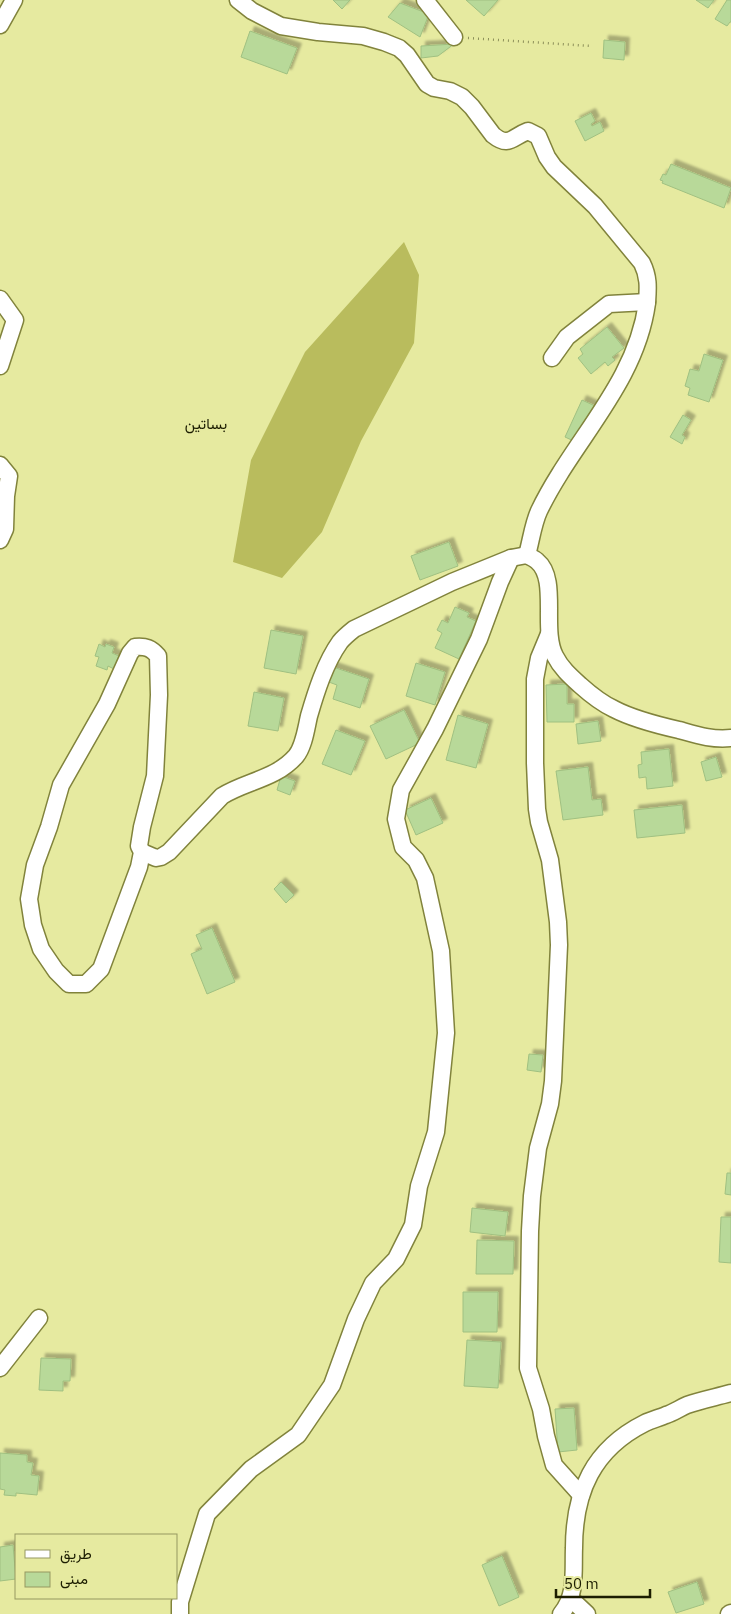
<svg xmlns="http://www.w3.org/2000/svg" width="731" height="1614" viewBox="0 0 731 1614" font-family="'IBM Plex Sans',Vazirmatn,sans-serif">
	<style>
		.forest { fill: #b9bc5d }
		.building { fill: #b8d999; stroke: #a0c081; filter: url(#shadow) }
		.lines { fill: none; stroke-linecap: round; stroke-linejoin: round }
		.minor-casing { stroke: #81833c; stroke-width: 19 }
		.path { stroke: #8c8f59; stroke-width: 2.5; stroke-dasharray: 1 4; stroke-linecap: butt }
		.minor { stroke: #fff; stroke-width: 16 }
		.labels { text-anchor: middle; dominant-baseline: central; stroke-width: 4; stroke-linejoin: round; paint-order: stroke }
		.quarter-label { font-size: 15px; fill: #1c1d01; stroke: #e6eaa0 }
	</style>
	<defs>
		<filter id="shadow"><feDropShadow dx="4.5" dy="-4.5" stdDeviation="1" flood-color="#0004"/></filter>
	</defs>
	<rect width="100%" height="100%" fill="#e6eaa0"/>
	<polygon class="forest" points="404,242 419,275 414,343 361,441 322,532 282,578 233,562 251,460 305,352"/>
	<g class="building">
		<polygon points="333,0 350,0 342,9"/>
		<polygon points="466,0 498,0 484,16"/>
		<polygon points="696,0 714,0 708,8"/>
		<polygon points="727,0 731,0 731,22 730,22 727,26 715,19"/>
		<polygon points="400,3 429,14 420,37 388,17"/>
		<polygon points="250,31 297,48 287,74 241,57"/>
		<polygon points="604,40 625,42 624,60 603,58"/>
		<polygon points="454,44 438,56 421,58 421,46"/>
		<polygon points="591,113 595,121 591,124 592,126 600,122 604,131 585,141 575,121"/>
		<polygon points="671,164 731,188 724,208 662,183 663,181 660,180 663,174 666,175"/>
		<polygon points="607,327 624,348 612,357 615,360 608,366 605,362 591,374 578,358 583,354 580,349"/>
		<polygon points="704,354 723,360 709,402 688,395 690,388 685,386 690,369 699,371"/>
		<polygon points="582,400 595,406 578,443 565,437"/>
		<polygon points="683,415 691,420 682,435 685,437 682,444 670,437"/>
		<polygon points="449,542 458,566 420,580 411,556"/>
		<polygon points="455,607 469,613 467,617 476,621 459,659 435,648 442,633 437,630 442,620 448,623"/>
		<polygon points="271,630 303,636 296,674 264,668"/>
		<polygon points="99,644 105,647 106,644 114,647 112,653 119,656 114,669 108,666 107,670 96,666 99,657 95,656"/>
		<polygon points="416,663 445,672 435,705 406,696"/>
		<polygon points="330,666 369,679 360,708 333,699 337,685 326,681"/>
		<polygon points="567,684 567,704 574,704 574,722 547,722 546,685"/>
		<polygon points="254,692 284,698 278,731 248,726"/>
		<polygon points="404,710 420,743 386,759 370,726"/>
		<polygon points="458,715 488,724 476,768 446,760"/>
		<polygon points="598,721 601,741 578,744 576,724"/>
		<polygon points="336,730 365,741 351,775 322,764"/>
		<polygon points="669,749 673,786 647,789 646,777 639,778 638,765 642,764 641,752"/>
		<polygon points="716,757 722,777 706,781 701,762"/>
		<polygon points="588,767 592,800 601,799 603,815 563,820 556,771"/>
		<polygon points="281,776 295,781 290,795 277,790"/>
		<polygon points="431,798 443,823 416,835 405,810"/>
		<polygon points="682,805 685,833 637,838 634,810"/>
		<polygon points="281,882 294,895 286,903 274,889"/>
		<polygon points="212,928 235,982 207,994 191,954 202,949 196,935"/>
		<polygon points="529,1054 543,1055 541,1072 527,1070"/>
		<polygon points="727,1173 731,1173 731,1195 725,1194"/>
		<polygon points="472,1208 508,1212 505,1236 470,1232"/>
		<polygon points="721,1217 731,1217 731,1263 719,1262"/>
		<polygon points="477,1240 514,1241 513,1274 476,1274"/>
		<polygon points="463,1292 498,1292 497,1332 463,1332"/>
		<polygon points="467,1340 501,1342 498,1388 464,1386"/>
		<polygon points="41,1358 71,1359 70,1381 63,1381 63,1391 39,1390"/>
		<polygon points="574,1408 577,1450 558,1452 555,1409"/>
		<polygon points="0,1453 27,1455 27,1462 33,1463 31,1475 39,1476 37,1495 16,1493 16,1496 4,1495 5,1490 0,1489"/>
		<polygon points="13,1545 16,1579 0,1581 0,1547"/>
		<polygon points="502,1556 519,1597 499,1606 482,1565"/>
		<polygon points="697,1582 704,1604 676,1613 668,1592"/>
	</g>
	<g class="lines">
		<g class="minor-casing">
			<g id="minor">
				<path d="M238 0 252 11 281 26 318 32 363 36 384 42 399 48 407 55 427 84 434 88 450 91 462 97 472 107 493 135C509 148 512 137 528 131L538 136 547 157 554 167 595 206 642 263C649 277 648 288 647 303 636 384 573 440 539 511 533 524 531 541 527 555"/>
				<polyline points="425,0 454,37"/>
				<polyline points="0,25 14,0"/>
				<polyline points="0,299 15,320 0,366"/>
				<polyline points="552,358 567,337 609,304 647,302"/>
				<polyline points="0,465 9,476 6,496 5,529 0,540"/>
				<polyline points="549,634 539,658 535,679 535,763 537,809 539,822 550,860 558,922 559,945 553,1081 550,1104 538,1148 532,1196 530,1231 528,1368 541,1409 546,1436 554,1465 581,1495"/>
				<path d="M142 852 139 867 101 969 86 984H69L56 971 41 949 33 925 29 899 35 865 49 827 61 785 107 704 130 653 135 647C146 646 151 648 158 656L159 695 155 776 142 827 139 846 142 852 156 858 161 857 169 852 222 796C246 781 276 779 296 756 304 746 306 729 309 716 316 692 325 663 340 642 344 637 349 633 354 629L452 582 511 558 527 555C530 557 534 558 537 561 559 579 541 629 555 656 561 668 570 676 580 685 590 694 601 703 614 709 633 719 657 725 679 730 697 735 712 740 731 738"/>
				<polyline points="0,1368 39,1318"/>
				<polyline points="571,1599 587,1614"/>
				<polyline points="180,1614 180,1602 207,1514 251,1469 298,1435 332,1385 356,1319 373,1283 396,1259 413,1225 419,1186 436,1132 446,1033 441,951 425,878 416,860 403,847 396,819 401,790 435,729 479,639 500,582 511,558"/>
				<path d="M561 1614C577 1595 573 1571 574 1548 574 1492 593 1449 645 1423 651 1420 659 1418 666 1415 673 1413 680 1408 687 1405 701 1400 717 1397 731 1393"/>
				<polyline points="729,1614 731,1613"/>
			</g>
		</g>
		<polyline class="path" points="468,38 591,46"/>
		<use href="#minor" class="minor"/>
	</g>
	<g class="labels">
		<g class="quarter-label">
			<text x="206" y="423">بساتين</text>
		</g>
	</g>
	<rect x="15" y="1534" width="162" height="65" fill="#e6eaa0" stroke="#959860"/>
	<rect x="25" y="1550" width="25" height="8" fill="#ffffff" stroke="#959860"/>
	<text x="60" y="1559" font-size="15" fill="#1c1d01">طريق</text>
	<rect x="25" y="1572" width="25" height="15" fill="#b8d999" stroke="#959860"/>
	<text x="60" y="1584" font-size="15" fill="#1c1d01">مبنى</text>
	<path d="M556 1589v8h94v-8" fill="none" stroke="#1c1d01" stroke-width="2.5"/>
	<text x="564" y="1589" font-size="15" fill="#1c1d01" stroke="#e6eaa0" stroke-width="4" paint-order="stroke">50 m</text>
</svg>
